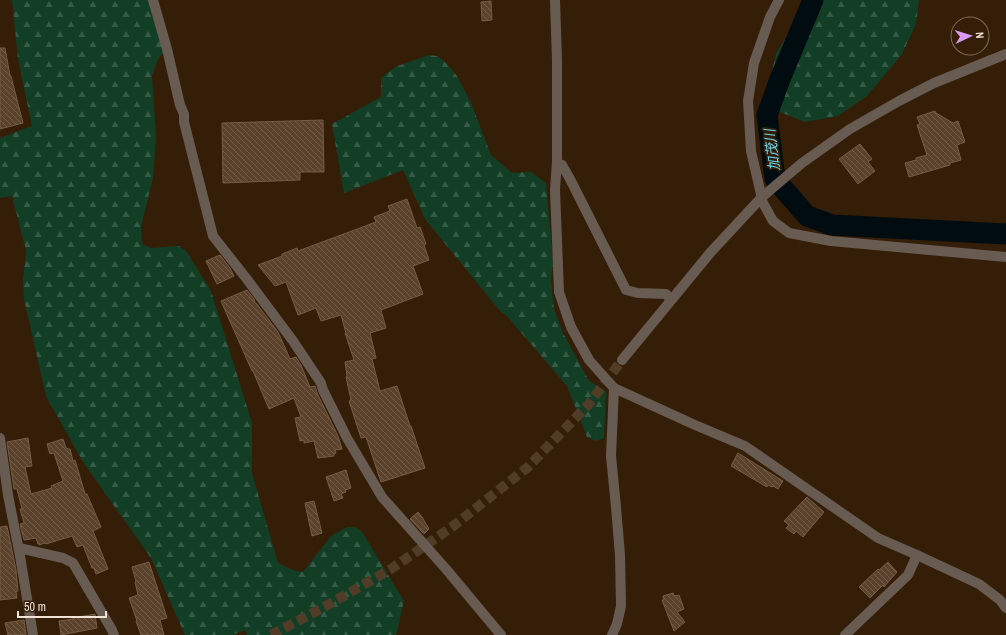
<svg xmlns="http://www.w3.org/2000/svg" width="1006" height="635" viewBox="0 0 1006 635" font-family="'Archivo Narrow','Noto Sans JP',sans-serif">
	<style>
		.forest { fill: url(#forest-firs) }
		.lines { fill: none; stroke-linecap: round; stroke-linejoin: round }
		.river { stroke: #000c10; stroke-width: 21 }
		.building { fill: url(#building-back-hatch); stroke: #765c45 }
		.tertiary-tunnel { stroke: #503c27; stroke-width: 10; stroke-dasharray: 10 5; stroke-linecap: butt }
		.minor { stroke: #685b52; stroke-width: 10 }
		.tertiary { stroke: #685b52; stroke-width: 10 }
		.labels { text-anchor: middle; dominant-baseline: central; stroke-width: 3.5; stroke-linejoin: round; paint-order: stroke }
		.water-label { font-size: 14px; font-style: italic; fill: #68d9ed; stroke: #341e08 }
	</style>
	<defs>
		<pattern id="forest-firs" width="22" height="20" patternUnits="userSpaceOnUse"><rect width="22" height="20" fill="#123e26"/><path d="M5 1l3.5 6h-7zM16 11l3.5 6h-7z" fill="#355a45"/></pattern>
		<pattern id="building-back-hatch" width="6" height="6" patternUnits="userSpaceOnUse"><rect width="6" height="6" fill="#5b422c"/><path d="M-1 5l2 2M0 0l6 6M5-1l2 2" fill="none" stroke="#735d4a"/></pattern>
	</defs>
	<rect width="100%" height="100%" fill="#341e08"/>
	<g class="forest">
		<polygon points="12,0 158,0 164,52 158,59 152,76 156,135 153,178 141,226 142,244 151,248 179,246 186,251 211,291 252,423 252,473 278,563 295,571 303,572 331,536 347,527 355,527 362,532 404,601 396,635 247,635 245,630 233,635 185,635 151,558 83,462 46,396 24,299 23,280 26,250 12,196 0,198 0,138 32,126 18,59"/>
		<polygon points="807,0 919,0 916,24 902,54 867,96 838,116 805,122 772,109 767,92 776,54"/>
		<polygon points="429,55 437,56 445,62 457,76 471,103 491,155 512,173 531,172 546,183 553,262 551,281 554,309 563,333 589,381 606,391 604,438 596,441 587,437 567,386 507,316 500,311 425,219 403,170 344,193 332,124 381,97 381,78 395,67"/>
	</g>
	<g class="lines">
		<polyline class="river" points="813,0 780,79 767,115 775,179 807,216 832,225 1006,234"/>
	</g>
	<g class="building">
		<polygon points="491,1 492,20 482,21 481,2"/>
		<polygon points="0,48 5,48 10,76 11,76 15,92 23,123 0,129"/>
		<polygon points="935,111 936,113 953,123 958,121 965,142 957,145 961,160 950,163 950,165 909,177 905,163 916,160 916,158 927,155 917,125 920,124 917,117"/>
		<polygon points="323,120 324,172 300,172 300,180 223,183 222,123"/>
		<polygon points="860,144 872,159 868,162 875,171 858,184 839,159"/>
		<polygon points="407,199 417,228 420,227 426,244 424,245 429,260 413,266 423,294 381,310 386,328 370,333 376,358 372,359 380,391 397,386 410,426 411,426 425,468 381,482 366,437 361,438 349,401 351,400 346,377 347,376 345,362 354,360 345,333 346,333 341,315 321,321 316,308 298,315 286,282 275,286 258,265 282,256 282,254 297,248 298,251 376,222 374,217 390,211 388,206"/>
		<polygon points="220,255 230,268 234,276 217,284 206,261"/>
		<polygon points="247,290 254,299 255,303 256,303 278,332 290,359 296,357 301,365 310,387 315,386 317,393 338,436 342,449 335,450 336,453 334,454 334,456 318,458 314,441 304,443 304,440 300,441 295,418 301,417 294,398 269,409 253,371 252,371 221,301"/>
		<polygon points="28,438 32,466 25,467 31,494 52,488 51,486 63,481 54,453 50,454 47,444 63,439 66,448 67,448 68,449 70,449 73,461 75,460 85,494 87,494 101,527 93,531 108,569 96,574 94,568 92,568 83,545 77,547 72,536 46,544 45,543 39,545 39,544 38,544 36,538 24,540 20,524 24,523 20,509 22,509 17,489 14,489 7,442"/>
		<polygon points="738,453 783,481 778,489 773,486 772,487 768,485 767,487 731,466"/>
		<polygon points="346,470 351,488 345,490 346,492 341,494 343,498 334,501 326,477"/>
		<polygon points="807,497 824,512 803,537 796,531 794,534 786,528 789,525 784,521"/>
		<polygon points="314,501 322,533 312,536 305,503"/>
		<polygon points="418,512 422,517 429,529 424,534 410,519"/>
		<polygon points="7,526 16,570 18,591 16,592 17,598 0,600 0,527"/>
		<polygon points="149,562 167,618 160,620 164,635 141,635 136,621 137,621 129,598 138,595 135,582 136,581 132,567"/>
		<polygon points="888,562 897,572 884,587 883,585 870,598 859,587 878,569 879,570"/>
		<polygon points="673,593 674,596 679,595 684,609 677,612 685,622 674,631 662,600 664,600 663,596"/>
		<polygon points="95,614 97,628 61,635 59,621 73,619 73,618"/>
		<polygon points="24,620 26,635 8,635 5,623"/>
	</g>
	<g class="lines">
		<polyline class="tertiary-tunnel" points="271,635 326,606 391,569 452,527 528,467 588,405 622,360"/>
		<g class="minor">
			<polyline points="555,0 557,60 557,161 555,190 559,292 571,327 589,360 614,388 695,425 745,446 878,538 917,555 979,584 1000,600 1006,608"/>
			<polyline points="779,0 770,17 754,63 748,101 751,151 763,203 773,221 789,233 831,241 1006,257"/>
			<polyline points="557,163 562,165 570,179 626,290 638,293 666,294 671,300"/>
			<polyline points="0,438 8,495 20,556 33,635"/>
			<polyline points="19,548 63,558 73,563 112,630 114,635"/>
			<polyline points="612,635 617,624 621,606 620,555 616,507 611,456 614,388"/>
			<polyline points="845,635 908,575 917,555"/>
		</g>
		<g class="tertiary">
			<polyline points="153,0 167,49 180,105 184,114 184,122 213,236 246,278 293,341 321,383 323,390 347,438 382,497 446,569 501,635"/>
			<polyline points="622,360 710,253 762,197 802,163 850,129 899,101 934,83 1006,54"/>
		</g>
	</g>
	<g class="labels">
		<g class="water-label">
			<text transform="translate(772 150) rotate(-97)">加茂川</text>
		</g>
	</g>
	<g transform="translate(970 36) rotate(86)"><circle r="19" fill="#341e08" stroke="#806d5a"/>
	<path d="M0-3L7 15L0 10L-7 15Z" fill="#da9af6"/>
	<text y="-6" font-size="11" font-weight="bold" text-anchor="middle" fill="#f2e3d6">N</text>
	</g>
	<path d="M18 611v6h88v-6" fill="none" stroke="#f2e3d6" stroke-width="2"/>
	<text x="24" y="611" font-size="12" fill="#f2e3d6" stroke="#341e08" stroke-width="3" paint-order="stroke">50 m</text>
</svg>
